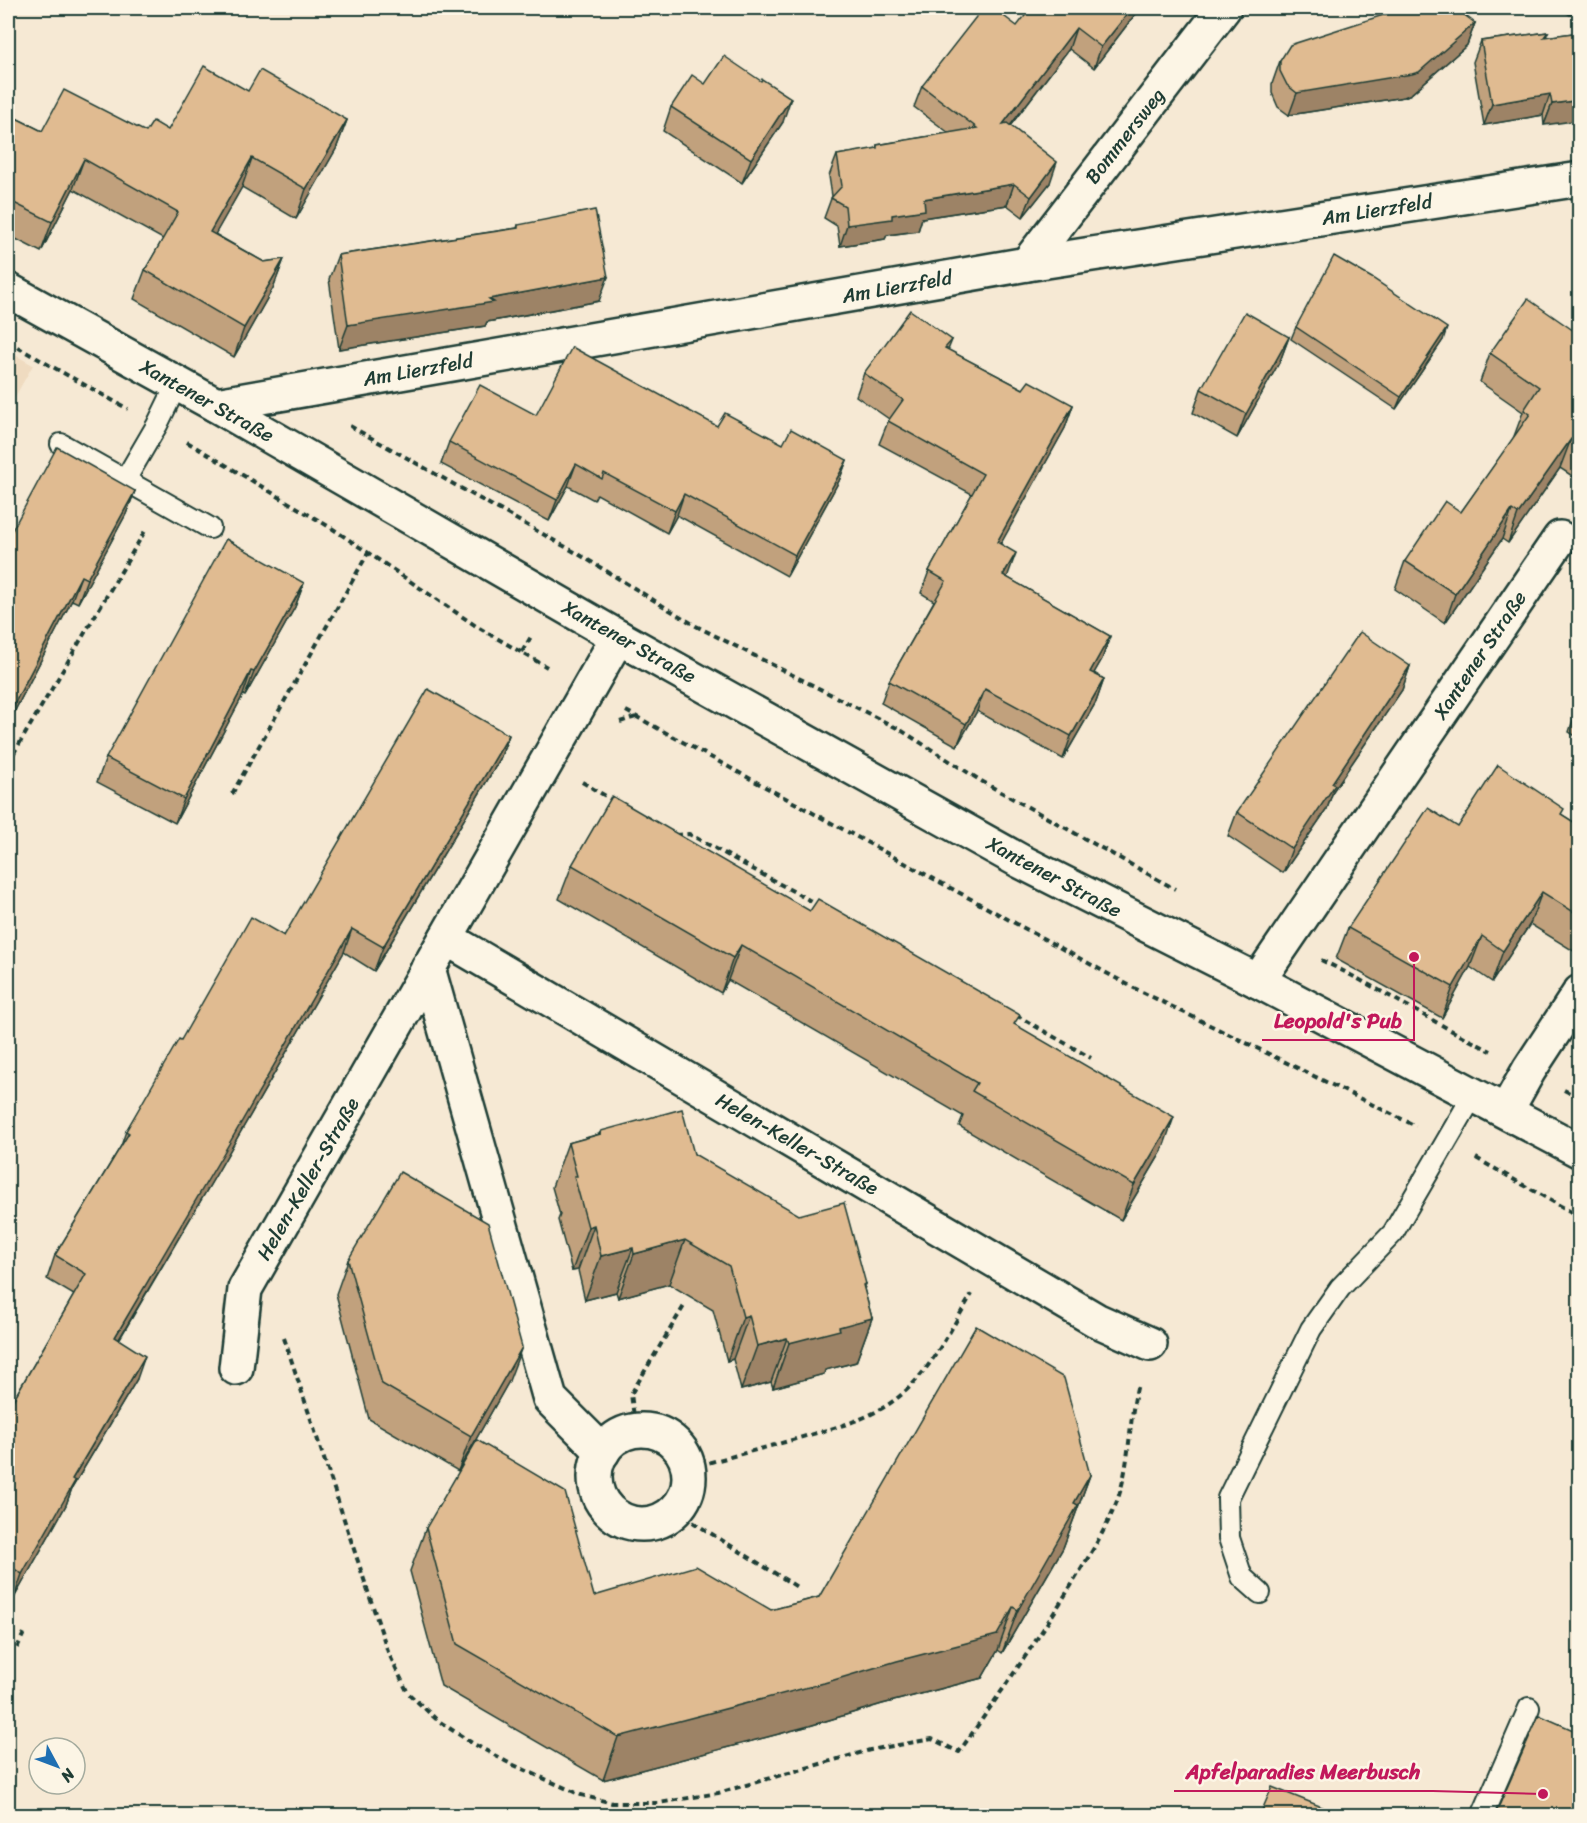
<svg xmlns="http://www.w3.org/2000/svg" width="1587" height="1823" viewBox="0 0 1587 1823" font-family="Sriracha,sans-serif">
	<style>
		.built { fill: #efdbc0 }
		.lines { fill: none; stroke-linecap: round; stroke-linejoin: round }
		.service-casing { stroke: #1f3d34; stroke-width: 24 }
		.minor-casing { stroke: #1f3d34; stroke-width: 38 }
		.secondary-casing { stroke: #1f3d34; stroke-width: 38 }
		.path { stroke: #1f3d34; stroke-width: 4; stroke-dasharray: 6 4.5; stroke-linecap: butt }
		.service { stroke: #fcf5e5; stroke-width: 20 }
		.minor { stroke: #fcf5e5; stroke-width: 33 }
		.secondary { stroke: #fcf5e5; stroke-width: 33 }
		.wall { fill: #c1a17d; stroke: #1f3d34; stroke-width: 1.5 }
		.shaded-wall { fill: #9d8366; stroke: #1f3d34; stroke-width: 1.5 }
		.building { fill: #e0bb91; stroke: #1f3d34; stroke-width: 1.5 }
		.labels { text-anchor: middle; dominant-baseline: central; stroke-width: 5; stroke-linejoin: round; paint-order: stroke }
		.street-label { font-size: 20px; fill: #1f3d34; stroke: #fcf5e5 }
		.leader { fill: none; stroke: #c2185b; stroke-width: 2 }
		.callout-dot { fill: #c2185b; stroke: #fcf5e5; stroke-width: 2 }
		.callout-label { font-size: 21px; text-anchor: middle; font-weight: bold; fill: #c2185b; stroke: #fcf5e5; stroke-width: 5; stroke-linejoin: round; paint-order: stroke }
	</style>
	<rect width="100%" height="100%" fill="#f6e9d4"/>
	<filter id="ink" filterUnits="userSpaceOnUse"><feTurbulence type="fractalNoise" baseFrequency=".0167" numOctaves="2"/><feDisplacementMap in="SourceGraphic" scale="12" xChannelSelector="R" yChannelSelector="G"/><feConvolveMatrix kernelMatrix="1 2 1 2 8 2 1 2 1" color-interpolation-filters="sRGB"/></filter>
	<g filter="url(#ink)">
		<polygon class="built" points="8,351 33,365 8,409"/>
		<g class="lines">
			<g class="service-casing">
				<g id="service">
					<polyline points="61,444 210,528"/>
					<polyline points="125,480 157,425 177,384"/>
					<polyline points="1260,1593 1242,1577 1229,1538 1228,1498 1311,1329 1340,1288 1393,1233 1474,1094"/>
					<polyline points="1482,1816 1529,1708"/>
				</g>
			</g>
			<g class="minor-casing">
				<g id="minor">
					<polyline points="1027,264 1224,8"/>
					<polyline points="216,405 1027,264 1580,179"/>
					<polyline points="446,938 1096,1320 1150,1344"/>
					<polyline points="428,968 550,1399 603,1452"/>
					<polyline points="1258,981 1560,538"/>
					<polyline points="1506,1111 1529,1070 1580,992"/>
					<polyline points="236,1368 245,1289 618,637"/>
					<circle cx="642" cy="1477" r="47"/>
				</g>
			</g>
			<g class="secondary-casing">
				<polyline id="secondary" points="8,290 216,405 618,637 1020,861 1258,981 1580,1151"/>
			</g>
			<g class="path">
				<polyline points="8,342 128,409"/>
				<polyline points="350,426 580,555 696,626 899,729 983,782 1175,889"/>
				<polyline points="187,442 333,529 479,628 547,667"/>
				<polyline points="522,652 532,635"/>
				<polyline points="626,711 1134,988 1416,1126"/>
				<polyline points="620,722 636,717"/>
				<polyline points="8,763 145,531"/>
				<polyline points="582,782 614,801"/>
				<polyline points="232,794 368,553"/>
				<polyline points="676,835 689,834 818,905"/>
				<path d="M1321 960C1379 988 1434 1023 1491 1051"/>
				<polyline points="1016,1015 1091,1058"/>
				<polyline points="1564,1090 1580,1098"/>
				<polyline points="1476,1158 1580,1217"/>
				<path d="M284 1338 388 1652 408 1693 437 1720 472 1743 507 1762 581 1795 612 1803H659L718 1793 870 1750 932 1739 959 1752C997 1698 1034 1645 1069 1589 1086 1561 1105 1532 1117 1501 1131 1463 1128 1422 1138 1384"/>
				<polyline points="635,1424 631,1394 684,1306"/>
				<path d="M689 1468C729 1457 769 1447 809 1435 841 1426 874 1418 901 1395 932 1369 951 1328 972 1294"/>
				<polyline points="675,1511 797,1587"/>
				<polyline points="8,1648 16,1650 25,1631"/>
			</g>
			<use href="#service" class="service"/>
			<use href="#minor" class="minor"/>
			<use href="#secondary" class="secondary"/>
		</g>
		<g class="wall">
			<polygon points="1140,8 1094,68 1069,49 1010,126 1050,183 1023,217 1007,205 922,218 918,231 887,235 885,239 840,246 837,226 824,218 832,196 829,176 837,155 876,149 877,145 949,133 914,107 922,86 1017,26"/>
			<polygon points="1560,8 1576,8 1570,15"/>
			<polygon points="1475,23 1467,45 1411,94 1404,97 1289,115 1278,107 1272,93 1272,84 1280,61"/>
			<polygon points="1548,32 1546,37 1580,32 1544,125 1543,115 1484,125 1473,62 1481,41"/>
			<polygon points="705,84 783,122 742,183 663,131 671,107"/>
			<polygon points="248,91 347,120 336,149 296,219 242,187 215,234 264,262 284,259 273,288 234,357 134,299 145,270 163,239 73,189 41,252 8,235 8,114 42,131 146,132 168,130"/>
			<polygon points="518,225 599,301 487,322 485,326 339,349 329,279 338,255 517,228"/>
			<polygon points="1296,327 1443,340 1396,409 1291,339"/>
			<polygon points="1580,329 1580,481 1560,468 1508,543 1502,539 1445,623 1395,589 1405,561 1461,512 1513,439 1523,412 1480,382 1490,353 1577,333"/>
			<polygon points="1289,337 1280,361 1237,438 1193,413 1201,389"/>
			<polygon points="952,340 948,350 1023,389 1073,405 1065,428 1000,544 1006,577 1110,636 1102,659 1094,673 1104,679 1096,702 1063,759 977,711 957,746 881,703 889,681 934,601 921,593 929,571 972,494 879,444 889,419 856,396 864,373"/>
			<polygon points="536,415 717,426 783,444 847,460 839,481 787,576 677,515 667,533 597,494 594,500 568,486 549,521 441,464 449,442"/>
			<polygon points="135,491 126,514 78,603 72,600 8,724 8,538"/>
			<polygon points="304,583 295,607 245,696 243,695 175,823 97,782 106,758"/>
			<polygon points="1410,666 1402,690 1333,791 1327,809 1283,873 1228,836 1237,812"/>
			<polygon points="1580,706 1580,739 1569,732 1576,711"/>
			<polygon points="509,735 500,759 374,971 344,952 217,1173 119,1340 137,1379 72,1488 66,1505 14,1598 8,1594 8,1409 74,1295 47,1279 55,1255 121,1146 126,1131 181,1040 284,936"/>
			<polygon points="1562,815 1580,826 1580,955 1530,924 1492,982 1470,967 1442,1018 1336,959 1348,928 1458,827"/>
			<polygon points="572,865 810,911 1016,1025 1162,1151 1121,1220 959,1126 963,1116 728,980 721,993 559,899"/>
			<polygon points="601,1131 694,1154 864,1289 872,1318 856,1362 825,1370 824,1374 773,1388 771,1382 741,1390 733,1359 727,1361 713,1310 669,1284 618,1298 616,1292 585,1300 578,1270 572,1271 558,1220 560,1215 552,1187 568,1143 599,1134"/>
			<polygon points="348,1260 509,1381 458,1471 369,1419 336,1294"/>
			<polygon points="1090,1475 1063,1548 1002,1653 998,1650 982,1678 882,1704 809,1726 603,1780 441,1686 410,1571 426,1528 594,1596 771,1610 819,1597"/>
		</g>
		<g class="shaded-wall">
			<polygon points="1132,8 1140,8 1094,68 1101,47"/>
			<polygon points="1572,8 1576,8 1570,15"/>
			<polygon points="1475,23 1467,45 1411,94 1404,97 1289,115 1297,93"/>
			<polygon points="1076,28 1069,49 996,144 1003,124"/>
			<polygon points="1550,94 1543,115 1484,125 1492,104"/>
			<polygon points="791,98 783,122 742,183 751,159"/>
			<polygon points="1580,100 1580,120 1544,125 1552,104"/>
			<polygon points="347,120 336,149 296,219 306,189"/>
			<polygon points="252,158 242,187 200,261 210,232"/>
			<polygon points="84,159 73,189 41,252 52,222"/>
			<polygon points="1057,162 1050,183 1023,217 1031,197"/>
			<polygon points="1014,184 1007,205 922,218 918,231 887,235 885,239 840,246 847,225 892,215 924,199"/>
			<polygon points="284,259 273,288 234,357 244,328"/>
			<polygon points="608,277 599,301 487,322 485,326 339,349 348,325"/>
			<polygon points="1447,328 1443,340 1396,409 1401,397"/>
			<polygon points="1289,337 1280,361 1237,438 1246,414"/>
			<polygon points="1073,405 1065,428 989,565 997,542"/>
			<polygon points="1571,439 1560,468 1508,543 1518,514"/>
			<polygon points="847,460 839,481 787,576 795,555"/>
			<polygon points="576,464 568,486 549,521 557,500"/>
			<polygon points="135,491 126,514 78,603 87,579"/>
			<polygon points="684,494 677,515 667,533 675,511"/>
			<polygon points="1512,510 1502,539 1445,623 1455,594"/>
			<polygon points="1016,553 1008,575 995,598 1003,575"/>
			<polygon points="81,576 72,600 8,724 8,720 12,708"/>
			<polygon points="304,583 295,607 245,696 254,672"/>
			<polygon points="1110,636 1102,659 1082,694 1090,672"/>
			<polygon points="1410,666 1402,690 1333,791 1327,809 1283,873 1292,849 1332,783"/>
			<polygon points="251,671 243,695 175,823 184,799"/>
			<polygon points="1104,679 1096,702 1063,759 1071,736"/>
			<polygon points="985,689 977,711 957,746 966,724"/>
			<polygon points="509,735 500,759 374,971 383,947"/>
			<polygon points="1542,892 1530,924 1492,982 1503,951"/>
			<polygon points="352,929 344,952 217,1173 106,1361 115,1337"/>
			<polygon points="1482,936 1470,967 1442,1018 1453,987"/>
			<polygon points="741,945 728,980 721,993 733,958"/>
			<polygon points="1174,1117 1162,1151 1121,1220 1134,1185"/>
			<polygon points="594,1225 578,1270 572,1271 588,1227"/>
			<polygon points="685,1240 669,1284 618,1298 634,1254"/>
			<polygon points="633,1248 616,1292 585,1300 601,1256"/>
			<polygon points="866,1284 852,1323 872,1318 856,1362 825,1370 824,1374 773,1388 789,1343 863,1285"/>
			<polygon points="749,1315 733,1359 727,1361 743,1317"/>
			<polygon points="787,1338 771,1382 741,1390 757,1346"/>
			<polygon points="522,1347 509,1381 458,1471 471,1436"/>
			<polygon points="145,1356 137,1379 72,1488 66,1505 14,1598 22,1574 72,1479"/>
			<polygon points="1090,1475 1063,1548 1002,1653 1018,1610 1074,1503"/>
			<polygon points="1013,1607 998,1650 982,1678 882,1704 809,1726 603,1780 618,1737"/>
		</g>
		<g class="building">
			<polygon points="983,8 993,8 1017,26 1031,8 1132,8 1101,47 1076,28 1003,124 1007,123 1057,162 1031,197 1014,184 924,199 925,210 892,215 892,219 847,225 845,206 831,198 842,186 837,155 877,148 877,145 977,128 922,86"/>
			<polygon points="1405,8 1455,8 1475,23 1419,72 1412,74 1297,93 1287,85 1280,71 1280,61 1290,45"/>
			<polygon points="1548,32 1544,37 1580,32 1580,100 1552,104 1550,94 1492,104 1481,41"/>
			<polygon points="724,56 761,81 762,79 791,98 751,159 671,107 692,75 705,84"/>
			<polygon points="204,66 248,91 260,70 347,120 306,189 252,158 210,232 264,262 284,259 244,328 145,270 178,212 84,159 52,222 8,200 8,114 42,131 64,90 146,132 153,121 168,130"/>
			<polygon points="595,210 608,277 489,299 494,302 348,325 338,255 518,228 518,225"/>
			<polygon points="1334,256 1372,278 1447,328 1401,397 1296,327"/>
			<polygon points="1528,299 1577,333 1580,329 1580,445 1571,439 1518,514 1512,510 1455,594 1405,561 1445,501 1461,512 1530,414 1524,410 1539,387 1490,353"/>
			<polygon points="910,310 952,340 945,348 1023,389 1029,381 1073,405 997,542 1016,553 1003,575 1110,636 1090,672 1104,679 1071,736 985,689 966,724 889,681 946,581 929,571 983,474 888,421 903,400 864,373"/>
			<polygon points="1245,312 1289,337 1246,414 1201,389"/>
			<polygon points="572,347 717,426 725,413 783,444 791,429 847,460 795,555 684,494 675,511 604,473 602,479 576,464 557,500 449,442 480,385 536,415"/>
			<polygon points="57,447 135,491 87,579 81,576 12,708 8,706 8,538"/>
			<polygon points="226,539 304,583 254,672 251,671 184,799 106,758"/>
			<polygon points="1360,632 1410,666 1332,783 1335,785 1292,849 1237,812"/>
			<polygon points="428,689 509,735 383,947 352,929 226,1149 115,1337 145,1356 72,1479 75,1481 22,1574 8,1565 8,1409 86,1274 55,1255 129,1133 126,1131 179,1039 181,1040 251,917 284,936"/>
			<polygon points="1498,765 1564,809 1561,814 1580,826 1580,916 1542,892 1503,951 1482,936 1453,987 1348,928 1428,808 1458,827"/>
			<polygon points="612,796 810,911 818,899 1020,1015 1014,1024 1174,1117 1134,1185 972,1091 977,1083 741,945 733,958 572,865"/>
			<polygon points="682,1109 694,1154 799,1215 844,1203 866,1284 863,1285 872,1318 839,1327 840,1330 789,1343 787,1338 757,1346 749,1315 743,1317 729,1266 685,1240 634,1254 633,1248 601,1256 594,1225 588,1227 574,1176 577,1176 568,1143 601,1134 601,1131"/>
			<polygon points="400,1172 488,1223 522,1347 471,1436 382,1384 348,1260"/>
			<polygon points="976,1326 1064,1378 1090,1475 1074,1503 1078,1505 1018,1610 1013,1607 997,1635 897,1661 824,1683 618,1737 457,1644 426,1528 477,1440 565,1492 594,1596 696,1566 771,1610 819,1597"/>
			<polygon points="1539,1715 1580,1733 1580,1815 1495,1815"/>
			<polygon points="1272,1787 1342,1815 1260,1815"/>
		</g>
	</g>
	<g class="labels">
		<g class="street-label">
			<text transform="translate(1125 136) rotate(-52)">Bommersweg</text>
			<text transform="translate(1377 210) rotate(-9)">Am Lierzfeld</text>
			<text transform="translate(897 287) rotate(-10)">Am Lierzfeld</text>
			<text transform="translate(418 370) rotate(-10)">Am Lierzfeld</text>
			<text transform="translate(207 401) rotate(29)">Xantener Straße</text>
			<text transform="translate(629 642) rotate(29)">Xantener Straße</text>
			<text transform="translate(1480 655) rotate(-56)">Xantener Straße</text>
			<text transform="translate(1054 877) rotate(28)">Xantener Straße</text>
			<text transform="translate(797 1144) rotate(30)">Helen-Keller-Straße</text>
			<text transform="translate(308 1179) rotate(-60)">Helen-Keller-Straße</text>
		</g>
	</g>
	<path class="leader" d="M1414 957L1414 1040H1262M1543 1794L1433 1791H1174"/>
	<g class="callout-dot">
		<circle cx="1414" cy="957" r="6"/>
		<circle cx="1543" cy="1794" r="6"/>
	</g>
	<g class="callout-label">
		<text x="1338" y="1028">Leopold's Pub</text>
		<text x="1303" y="1779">Apfelparadies Meerbusch</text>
	</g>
	<rect width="1587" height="1823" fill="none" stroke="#fcf5e5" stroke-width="30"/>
	<rect x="15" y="15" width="1557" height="1793" fill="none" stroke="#1f3d34" stroke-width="2" filter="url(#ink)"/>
	<g transform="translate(57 1766) rotate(131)"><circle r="28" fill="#fcf5e5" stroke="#a4ab9e" stroke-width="1.5"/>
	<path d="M0-4.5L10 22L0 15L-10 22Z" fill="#1f6fb2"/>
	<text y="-9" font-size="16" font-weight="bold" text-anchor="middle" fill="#1f3d34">N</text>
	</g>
</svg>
